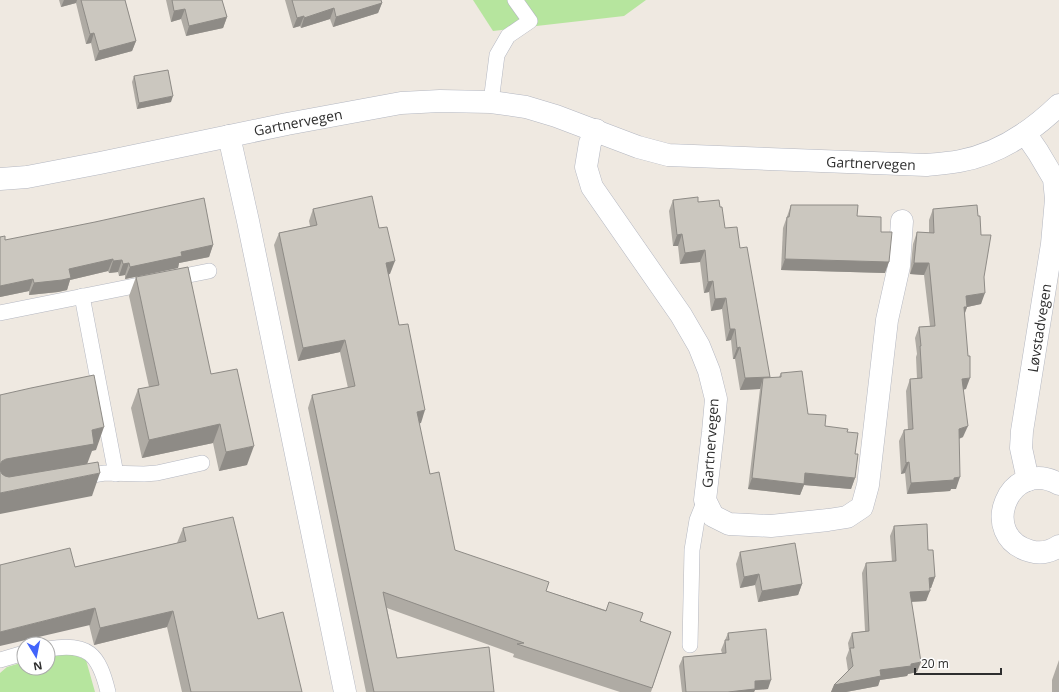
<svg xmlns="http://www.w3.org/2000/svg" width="1059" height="692" viewBox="0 0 1059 692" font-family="'Open Sans',sans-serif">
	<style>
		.green { fill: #b6e59e }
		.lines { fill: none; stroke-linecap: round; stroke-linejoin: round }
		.service-casing { stroke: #b4b7c1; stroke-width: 16 }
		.minor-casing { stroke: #b4b7c1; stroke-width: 23 }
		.tertiary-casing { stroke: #b4b7c1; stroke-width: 23 }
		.service { stroke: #fff; stroke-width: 15 }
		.minor { stroke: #fff; stroke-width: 22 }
		.tertiary { stroke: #fff; stroke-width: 22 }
		.wall { fill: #afaba4 }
		.shaded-wall { fill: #8e8b86 }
		.building { fill: #cbc7bf; stroke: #8e8b86 }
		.labels { text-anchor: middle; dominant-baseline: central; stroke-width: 3; stroke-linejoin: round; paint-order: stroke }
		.street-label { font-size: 14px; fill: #2e2e2e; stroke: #fff }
	</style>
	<rect width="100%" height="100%" fill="#efe9e1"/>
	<g class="green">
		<polygon points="473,0 646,0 624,16 493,31"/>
		<polygon points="70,653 86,660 95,692 0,692 0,673 7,667 24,662 24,668 48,668 48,657"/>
	</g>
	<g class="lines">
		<g class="service-casing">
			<g id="service">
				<polyline points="491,102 497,55 508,36 530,21 515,0"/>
				<polyline points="82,296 116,474"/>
				<polyline points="0,313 209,271"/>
				<polyline points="80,477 105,473 144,474 157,473 202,463"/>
				<polyline points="690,645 692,550 697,520 705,500"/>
				<path d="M48 649C88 642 99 654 108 692"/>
				<polyline points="0,660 24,653"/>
			</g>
		</g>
		<g class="minor-casing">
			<g id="minor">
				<polyline points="596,130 590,143 586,167 592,187 681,315 699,346 709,371 716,399 713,432 705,500 713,516 729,524 771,526 828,520 847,517 862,507 868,485 887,320 899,266 902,221"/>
				<polyline points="1025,133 1038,152 1054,179 1056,199 1052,244 1022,431 1021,448 1028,480"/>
				<polyline points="229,136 248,221 345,692"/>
				<path d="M1059 484C1009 456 977 536 1030 551 1040 554 1050 552 1059 546"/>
			</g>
		</g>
		<g class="tertiary-casing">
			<path id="tertiary" d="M0 179 27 177 100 163 287 124 401 103 440 101 491 102 526 107 556 116 638 147 668 155 926 165C937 164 949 163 960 161 998 154 1032 131 1059 105"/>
		</g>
		<use href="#service" class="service"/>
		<use href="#minor" class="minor"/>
		<use href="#tertiary" class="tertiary"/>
	</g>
	<g class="wall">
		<polygon points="59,0 125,0 136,41 132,51 95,61 91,43 86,44 76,3 61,7"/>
		<polygon points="166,0 222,0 227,17 223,28 186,36 181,19 171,22"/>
		<polygon points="285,0 381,0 382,3 378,13 333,27 330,19 301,28 300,26 293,28"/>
		<polygon points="134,76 171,102 137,109 132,82"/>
		<polygon points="673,200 698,202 725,228 740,248 769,378 779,377 781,373 808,414 825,426 847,432 855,454 855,478 851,489 804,485 800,495 748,489 760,389 740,390 735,359 733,359 731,340 726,341 722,309 711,311 709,292 704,293 700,262 680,264 678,246 673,246 669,211"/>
		<polygon points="791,205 857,216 881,232 885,273 781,270 783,228"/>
		<polygon points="313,209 379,228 390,274 388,274 399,325 421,423 419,423 430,474 455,550 546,591 640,621 671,632 651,692 620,692 513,657 514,654 387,608 397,658 494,692 366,692 308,408 312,395 348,388 340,352 298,361 274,245 279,233 310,226 309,221"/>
		<polygon points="933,209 984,277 981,304 967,307 965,313 966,389 963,390 963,437 959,439 956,489 951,489 950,491 907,494 905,473 901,474 899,441 904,430 908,430 906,391 910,379 917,379 916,357 917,354 915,338 919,327 930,326 924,275 910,274 913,244 917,232 929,233 929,220"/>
		<polygon points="0,237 5,240 213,245 209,257 179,263 178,268 125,279 125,275 119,276 118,272 109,273 108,271 70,280 67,290 58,292 29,295 29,291 0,297"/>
		<polygon points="136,277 211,374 247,465 219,471 213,443 142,458 131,408 138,389 149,387 129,296"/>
		<polygon points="894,526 928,550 935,577 931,588 930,588 926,601 911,602 917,672 908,674 907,676 880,680 878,686 846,692 831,692 834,685 848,671 846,658 849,650 848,643 852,633 865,631 862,573 866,563 892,562 890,536"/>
		<polygon points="183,528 258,619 302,692 182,692 167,627 94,645 75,567 177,543"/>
		<polygon points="740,552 802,584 798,595 758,602 755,585 740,588 736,564"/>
		<polygon points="728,633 768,689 755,690 754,692 682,692 679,666 683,657 722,653 721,650"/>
		<polygon points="1059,660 1059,692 1052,692 1052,680"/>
	</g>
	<g class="shaded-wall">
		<polygon points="64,0 77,0 76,3 61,7"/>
		<polygon points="382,3 378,13 333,27 336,17"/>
		<polygon points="334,8 330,19 301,28 304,18"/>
		<polygon points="185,9 181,19 171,22 174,11"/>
		<polygon points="304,16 300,26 293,28 297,18"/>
		<polygon points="227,17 223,28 186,36 189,26"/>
		<polygon points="94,33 91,43 86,44 90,34"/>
		<polygon points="136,41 132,51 95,61 99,51"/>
		<polygon points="173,96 171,102 137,109 139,103"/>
		<polygon points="682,234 678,246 673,246 677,235"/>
		<polygon points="213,245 209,257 179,263 178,268 125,279 130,267 181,252"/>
		<polygon points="705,250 700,262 680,264 685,253"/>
		<polygon points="113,259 108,271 70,280 67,290 58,292 29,295 34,283 69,269"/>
		<polygon points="785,259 889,262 885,273 781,270"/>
		<polygon points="122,260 118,272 109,273 113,261"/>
		<polygon points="395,261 390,274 381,276 386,263"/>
		<polygon points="129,263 125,275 119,276 123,264"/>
		<polygon points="914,263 929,263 924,275 910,274"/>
		<polygon points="33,279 29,291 0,297 0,286"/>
		<polygon points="713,281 709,292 704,293 708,282"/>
		<polygon points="985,293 981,304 967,307 963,318 966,296"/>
		<polygon points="726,298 722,309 711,311 715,299"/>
		<polygon points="730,329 735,329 731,340 726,341"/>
		<polygon points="345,340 340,352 298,361 303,348"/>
		<polygon points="740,347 735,359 733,359 737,348"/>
		<polygon points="770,377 765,389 763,378 760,389 740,390 745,378"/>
		<polygon points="970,378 966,389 958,390 962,379"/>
		<polygon points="425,410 421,423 413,425 417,412"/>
		<polygon points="220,424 213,443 142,458 149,440"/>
		<polygon points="968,426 963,437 955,440 959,429"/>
		<polygon points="104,427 96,450 92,451 86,467 0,481 0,464 2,461 6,459 92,430"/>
		<polygon points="254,446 247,465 219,471 226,452"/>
		<polygon points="909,462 905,473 901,474 906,463"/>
		<polygon points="100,473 92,496 0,514 0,493"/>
		<polygon points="805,473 855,478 851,489 804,485 800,495 748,489 752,478"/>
		<polygon points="960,477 956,489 951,489 950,491 907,494 911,483"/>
		<polygon points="759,574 755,585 740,588 744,577"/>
		<polygon points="935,577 931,588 926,588 929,578"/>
		<polygon points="802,584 798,595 758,602 762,591"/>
		<polygon points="930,591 926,601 906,602 910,592"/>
		<polygon points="95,608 90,625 0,646 0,632"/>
		<polygon points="173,611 167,627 94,645 100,628"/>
		<polygon points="921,662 917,672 908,674 907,676 880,680 878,686 846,692 831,692 834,685 880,670"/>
		<polygon points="771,680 768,689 755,690 754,692 728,692 755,681"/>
	</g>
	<g class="building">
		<polygon points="81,0 125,0 136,41 99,51 94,33 90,34"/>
		<polygon points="172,0 222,0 227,17 189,26 185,9 174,11"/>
		<polygon points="292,0 381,0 382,3 336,17 334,8 304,18 304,16 297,18"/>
		<polygon points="168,70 173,96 139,103 134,76"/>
		<polygon points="372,196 379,228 387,227 395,261 386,263 399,325 408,324 425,410 417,412 430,474 439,472 455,550 549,582 546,591 606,611 609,602 643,613 640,621 671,632 652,688 517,644 524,643 383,592 397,658 489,647 494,692 374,692 312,395 355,386 345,340 303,348 279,233 317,225 313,209"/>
		<polygon points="698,197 698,202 719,200 720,207 722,207 725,228 737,227 740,248 747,247 770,377 745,378 740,347 737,348 735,329 730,329 726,298 715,299 713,281 708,282 705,250 685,253 682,234 677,235 673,200"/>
		<polygon points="204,198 213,245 181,252 182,256 130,267 129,263 123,264 122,260 113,261 113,259 69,269 71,278 62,280 34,283 33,279 0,286 0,237 5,236 5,240 95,222"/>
		<polygon points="791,205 858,205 857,216 881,217 881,232 892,232 889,262 785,259 787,217 789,217"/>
		<polygon points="977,205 978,216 980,216 981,235 991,235 984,277 985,293 966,296 967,307 964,307 968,356 970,356 970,378 962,379 968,426 959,429 960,477 954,478 954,480 911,483 909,462 906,463 904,430 913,429 910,379 922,378 920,346 921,346 919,327 935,326 929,263 914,263 917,232 934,233 933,209"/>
		<polygon points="188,267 211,374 237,369 254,446 226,452 220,424 149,440 138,389 159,385 136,277"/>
		<polygon points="802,371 808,414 826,415 825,426 848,429 847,432 858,433 855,454 858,454 855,478 805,473 804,484 752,478 763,378 781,377 781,373"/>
		<polygon points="94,375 104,427 92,430 94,444 6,459 2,461 0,464 0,395 31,388"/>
		<polygon points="98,462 100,473 0,493 0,470 2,474 5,476 9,477"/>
		<polygon points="233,517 258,619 283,612 302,692 191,692 173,611 100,628 95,608 0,632 0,565 70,548 75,567 186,541 183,528"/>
		<polygon points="927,524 928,550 933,550 935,577 929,578 930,591 910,592 921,662 911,664 911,666 880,670 881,676 834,685 853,666 850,648 854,648 852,633 869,631 866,563 896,561 894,526"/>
		<polygon points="795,543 802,584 762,591 759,574 744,577 740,552"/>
		<polygon points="766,629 771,680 755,681 755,689 728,692 686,692 683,657 726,653 725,640 729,640 728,633"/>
	</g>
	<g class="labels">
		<g class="street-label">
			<text transform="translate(298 122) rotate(-11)">Gartnervegen</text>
			<text transform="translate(871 163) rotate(2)">Gartnervegen</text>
			<text transform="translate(1039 328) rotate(-81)">Løvstadvegen</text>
			<text transform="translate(710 443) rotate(-86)">Gartnervegen</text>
		</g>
	</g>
	<g transform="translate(36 656) rotate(170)"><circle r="19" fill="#ffffff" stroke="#ababab"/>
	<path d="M0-3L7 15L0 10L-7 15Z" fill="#4264fb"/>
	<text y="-6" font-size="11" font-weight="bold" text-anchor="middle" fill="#2e2e2e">N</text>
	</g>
	<path d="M915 668v6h86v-6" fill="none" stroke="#2e2e2e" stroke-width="2"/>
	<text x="921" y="668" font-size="12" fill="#2e2e2e" stroke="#ffffff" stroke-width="3" paint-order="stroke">20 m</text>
</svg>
